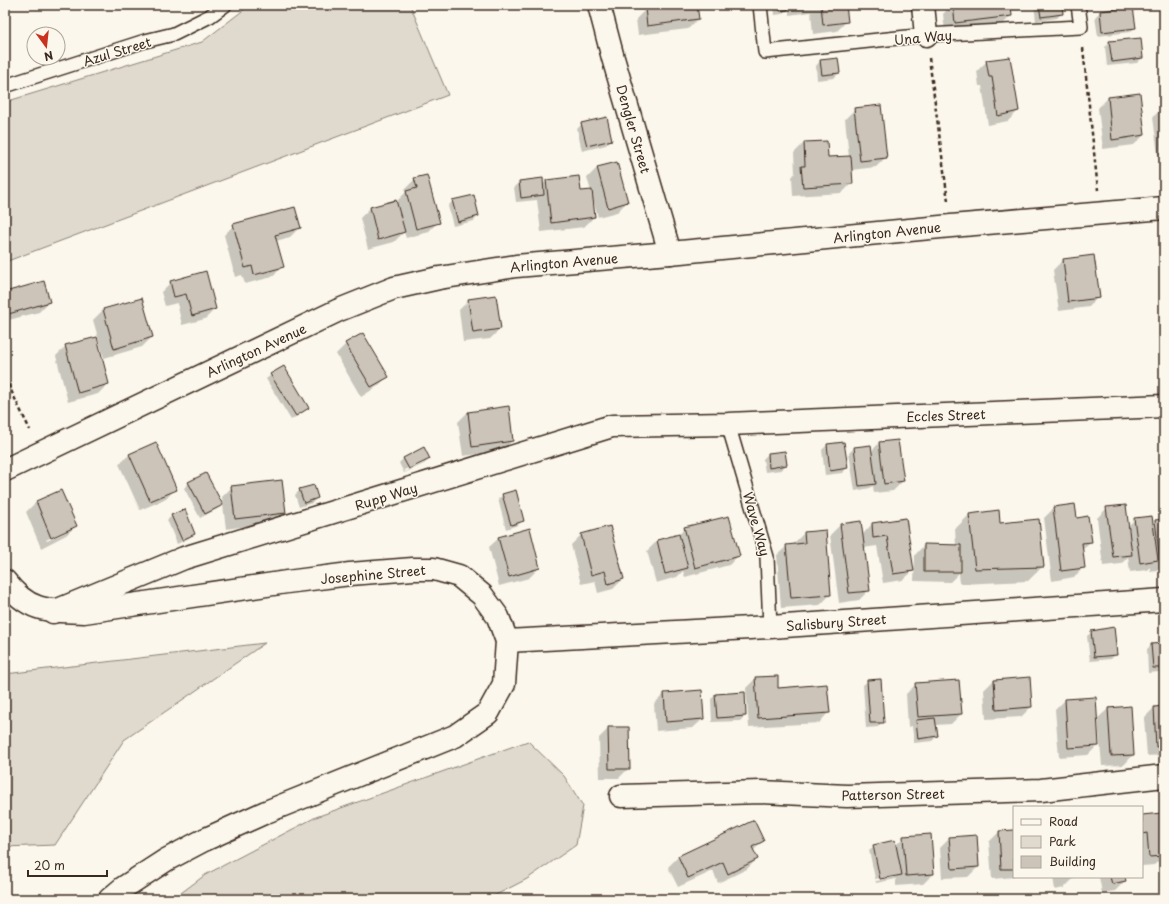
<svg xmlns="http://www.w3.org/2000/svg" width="1169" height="904" viewBox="0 0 1169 904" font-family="'Playpen Sans',sans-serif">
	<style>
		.green { fill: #dfd9ce; stroke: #8d8276 }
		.shadow { fill: #0003; fill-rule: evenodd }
		.building { fill: #ccc4b9; stroke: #3b2a1e }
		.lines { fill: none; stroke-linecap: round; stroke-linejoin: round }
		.service-casing { stroke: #3b2a1e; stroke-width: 16 }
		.minor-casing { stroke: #3b2a1e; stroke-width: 25 }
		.tertiary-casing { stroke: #3b2a1e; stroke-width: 25 }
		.path { stroke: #3b2a1e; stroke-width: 2.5; stroke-dasharray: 4 3; stroke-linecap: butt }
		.service { stroke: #fbf7ec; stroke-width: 13 }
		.minor { stroke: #fbf7ec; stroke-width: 22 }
		.tertiary { stroke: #fbf7ec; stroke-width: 22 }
		.labels { text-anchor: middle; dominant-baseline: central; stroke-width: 3; stroke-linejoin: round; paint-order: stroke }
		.street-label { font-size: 13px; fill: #3b2a1e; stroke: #fbf7ec }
	</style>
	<rect width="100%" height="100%" fill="#fbf7ec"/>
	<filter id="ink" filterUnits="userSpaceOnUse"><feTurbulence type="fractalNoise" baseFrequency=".025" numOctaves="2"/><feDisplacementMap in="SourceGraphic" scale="8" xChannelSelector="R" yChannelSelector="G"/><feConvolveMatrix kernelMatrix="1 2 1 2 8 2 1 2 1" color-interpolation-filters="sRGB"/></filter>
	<g filter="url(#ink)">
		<g class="green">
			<polygon points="250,5 410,5 448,95 5,262 5,102 202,42"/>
			<polygon points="265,643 124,740 55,845 5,847 5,674"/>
			<polygon points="528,741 564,776 583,806 576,845 527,879 488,899 173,899 205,875 316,817"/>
		</g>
		<g class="shadow">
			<polygon points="682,5 696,5 698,19 688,29 638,35 636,19 646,9"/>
			<polygon points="774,5 845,5 847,21 837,31 813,34 811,12 789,15 789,8 782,14 775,15"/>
			<polygon points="952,5 1010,5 1011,16 1001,26 945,32 943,14"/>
			<polygon points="1034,5 1061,5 1062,13 1057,18 1036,21"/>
			<polygon points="1132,8 1135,28 1130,32 1098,36 1095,17 1100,12"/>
			<polygon points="1164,11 1164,24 1163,12"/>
			<polygon points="1110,42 1142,58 1137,63 1107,66 1105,47"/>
			<polygon points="820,61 839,73 834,78 817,80 816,66"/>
			<polygon points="987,61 1018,111 1008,121 988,125 982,86 979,86 977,71"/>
			<polygon points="1139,94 1144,135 1134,145 1103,149 1098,108 1108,98"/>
			<polygon points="1163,107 1164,154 1158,155 1153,117"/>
			<polygon points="855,109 886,157 876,167 851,170 852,183 842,193 793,196 792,177 795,173 794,153 804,143 827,158 849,157 845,119"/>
			<polygon points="582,124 611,140 606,145 582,151 577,129"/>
			<polygon points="617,163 627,202 617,212 598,217 593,199 594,217 584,227 541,232 537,200 516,202 514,187 519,182 543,185 546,181 578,177 580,192 591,191 587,178 597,168"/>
			<polygon points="415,179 438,222 428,232 406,238 404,232 394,242 368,249 360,218 370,208 396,202 406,192 405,189"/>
			<polygon points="453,201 478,216 474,221 453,226 448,206"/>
			<polygon points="234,225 300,227 290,237 276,241 282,267 272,277 245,284 242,275 235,277 224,235"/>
			<polygon points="1063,260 1098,297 1089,307 1059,311 1053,270"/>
			<polygon points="171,282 215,309 205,319 182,325 177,303 165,306 161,292"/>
			<polygon points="5,293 49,302 39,312 5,321"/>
			<polygon points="469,300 500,329 490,339 463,342 459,310"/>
			<polygon points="103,310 152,337 142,347 104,358 93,320"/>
			<polygon points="363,334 388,376 378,386 361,397 336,354 346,344"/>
			<polygon points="66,346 108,384 98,394 68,402 56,356"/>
			<polygon points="271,375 308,408 303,412 291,420 266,379"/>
			<polygon points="468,412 512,441 502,451 463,456 458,422"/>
			<polygon points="898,441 903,481 893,491 874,493 873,486 870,488 855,491 849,453 854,448 871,452 879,443"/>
			<polygon points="844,443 847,468 842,473 825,475 822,450 827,445"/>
			<polygon points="784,452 786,465 781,470 765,472 763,459 768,454"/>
			<polygon points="129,455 175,489 166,499 140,510 119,464"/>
			<path d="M404 458 429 459 424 464 404 473 399 463ZM424 461V463L405 472 404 470Z"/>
			<polygon points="206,474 222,505 217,509 200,518 184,488 189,483"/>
			<polygon points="232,487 285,512 275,522 226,529 222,497"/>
			<polygon points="300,490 317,498 312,503 299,507 295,495"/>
			<path d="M60 491 76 526 66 535 41 548 26 512 36 502ZM66 530V532L47 541 46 540Z"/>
			<polygon points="503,495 523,520 518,525 506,529 498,499"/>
			<polygon points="1054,508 1076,519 1091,541 1082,550 1084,567 1074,577 1052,581 1044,518"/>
			<polygon points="1107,508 1128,526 1135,519 1152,524 1155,521 1164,520 1164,569 1150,571 1150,567 1147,570 1130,572 1128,557 1121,564 1103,566 1097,518"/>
			<polygon points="969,515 1000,525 1043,566 1028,581 960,584 959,573 950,582 914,581 915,555 924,545 956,546 955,529"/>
			<polygon points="172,516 194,533 189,538 177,544 167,520"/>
			<polygon points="905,519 914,570 903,580 883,583 877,546 863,548 869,590 859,600 839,603 830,535 840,525 862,535 872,524"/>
			<polygon points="609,527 623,579 613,589 598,593 595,581 581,584 571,545 581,535"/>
			<polygon points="685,528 739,555 729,565 685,577 683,571 677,577 656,583 647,551 657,541 677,536"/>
			<polygon points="804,533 830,595 820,605 781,608 777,555 787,546 795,545 794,543"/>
			<polygon points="499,538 539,568 529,578 499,586 489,547"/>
			<polygon points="1092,632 1116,654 1111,659 1090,661 1087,636"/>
			<polygon points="1152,645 1164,667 1159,672 1148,673 1147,649"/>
			<polygon points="756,678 777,689 828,713 819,723 749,727 746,688"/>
			<polygon points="994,680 1031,707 1021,717 986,719 984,690"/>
			<polygon points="868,681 882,722 878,727 866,728 863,685"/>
			<polygon points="916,684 961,714 951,724 935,725 937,736 932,741 914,743 912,726 908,727 906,694"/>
			<polygon points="701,691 703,719 693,728 656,731 654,704 664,694"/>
			<polygon points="716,695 745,716 740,721 712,722 711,699"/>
			<polygon points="1065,700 1098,745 1088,755 1059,757 1055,710"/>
			<polygon points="1164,707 1164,755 1147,756 1144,718 1154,708"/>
			<polygon points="1108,709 1133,755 1124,765 1102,766 1098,718"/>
			<polygon points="609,728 629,768 619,778 600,778 599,738"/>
			<polygon points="1161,815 1164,856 1154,865 1142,866 1142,816"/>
			<polygon points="753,821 763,841 753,851 757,859 747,869 718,883 713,871 678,887 668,867 678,857"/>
			<polygon points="1014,831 1014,877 1015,877 992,879 989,842 999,832"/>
			<path d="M904 837 933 874 923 884 896 886V879L876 883 869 850 874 846H895ZM896 875V877L876 881 875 879Z"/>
			<polygon points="950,838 978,867 968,877 942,878 940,848"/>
			<polygon points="1053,877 1074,877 1074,878 1064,888 1055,890"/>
			<polygon points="1099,877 1124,877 1125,881 1115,891 1102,893"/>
		</g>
		<g class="building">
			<polygon points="674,5 697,5 699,19 647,26 645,8"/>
			<polygon points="779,5 788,5 788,10 780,11"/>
			<polygon points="821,5 846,5 848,22 823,25"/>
			<polygon points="953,5 1011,5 1012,16 955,23"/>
			<polygon points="1039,5 1062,5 1063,14 1041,17"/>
			<polygon points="1133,7 1136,28 1102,32 1100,11"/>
			<polygon points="1141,38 1143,58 1112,62 1109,41"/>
			<polygon points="1010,57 1019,111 998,116 992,77 989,77 986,60"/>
			<polygon points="838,58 840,73 822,75 820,60"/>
			<polygon points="1140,93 1145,135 1112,140 1108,97"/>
			<polygon points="881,105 887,158 860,161 854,108"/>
			<polygon points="607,117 612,140 587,146 581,123"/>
			<polygon points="827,141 828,157 851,156 853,184 803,187 801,166 805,166 804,142"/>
			<polygon points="617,162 628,202 608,208 597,167"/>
			<polygon points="427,175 440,223 416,229 406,191 417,188 414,178"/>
			<polygon points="579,176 581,191 592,190 595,217 551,223 546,180"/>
			<polygon points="543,178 544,195 521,198 519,181"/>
			<polygon points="474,195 479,216 458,222 452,200"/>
			<polygon points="396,200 405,232 378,240 370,207"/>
			<polygon points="295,207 301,228 275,235 284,267 254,275 252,266 245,268 233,224"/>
			<polygon points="1094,255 1100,298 1068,302 1063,259"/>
			<polygon points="206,271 216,309 192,316 186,294 174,297 170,281"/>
			<polygon points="44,281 50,302 5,315 5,292"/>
			<polygon points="496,295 501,329 473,333 468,299"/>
			<polygon points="142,298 153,337 114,349 103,309"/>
			<polygon points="363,333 389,377 371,387 345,343"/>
			<polygon points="97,337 109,384 78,393 65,345"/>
			<polygon points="284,366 309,408 296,416 270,374"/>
			<polygon points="509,406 513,441 472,447 468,412"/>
			<polygon points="898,440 904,481 884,484 879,442"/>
			<polygon points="156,442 177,490 150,501 129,454"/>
			<polygon points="844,442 848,468 830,471 827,444"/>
			<polygon points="871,445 876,484 859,486 854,447"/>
			<polygon points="424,447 430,459 409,469 403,458"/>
			<polygon points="785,451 787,465 769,468 768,453"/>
			<polygon points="206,473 223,505 205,514 188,482"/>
			<polygon points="282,480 286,513 235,519 231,486"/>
			<polygon points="314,485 318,498 304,503 299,489"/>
			<polygon points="61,490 77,526 51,538 36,501"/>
			<polygon points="516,490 524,521 511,525 502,494"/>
			<polygon points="1075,504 1077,518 1088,516 1092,542 1082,543 1085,568 1061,571 1053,507"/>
			<polygon points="1126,505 1132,555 1113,557 1106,507"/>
			<polygon points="185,509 195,534 182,540 171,515"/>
			<polygon points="999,510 1000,523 1039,519 1044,567 975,569 969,514"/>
			<polygon points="729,516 740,556 695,568 684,527"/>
			<polygon points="1152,516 1158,560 1140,563 1134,518"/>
			<polygon points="906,518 914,571 893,574 887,536 873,538 872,523"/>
			<polygon points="1164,519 1164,561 1160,561 1155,520"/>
			<polygon points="861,521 870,591 849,593 840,524"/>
			<polygon points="610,526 624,579 608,584 605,571 591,575 581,534"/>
			<polygon points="530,528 540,568 509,577 498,537"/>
			<polygon points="826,530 831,595 791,598 786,545 805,543 804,532"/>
			<polygon points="679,534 688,568 665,574 657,540"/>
			<polygon points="924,544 961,545 961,572 924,572"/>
			<polygon points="1114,627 1117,655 1094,657 1091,631"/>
			<polygon points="1163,643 1164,668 1153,668 1151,644"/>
			<polygon points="778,676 778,688 827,684 830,713 758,718 755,677"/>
			<polygon points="1030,677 1032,707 996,710 994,680"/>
			<polygon points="881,679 884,723 870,723 867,680"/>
			<polygon points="959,680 962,714 918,717 915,683"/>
			<polygon points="702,690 704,719 666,722 664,693"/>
			<polygon points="745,692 746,716 717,718 715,694"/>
			<polygon points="1096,697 1099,746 1068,748 1065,699"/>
			<polygon points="1131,706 1134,755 1111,756 1108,708"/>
			<polygon points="1164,706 1164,746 1156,747 1154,707"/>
			<polygon points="935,718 938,736 918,739 916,720"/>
			<polygon points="608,727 629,727 630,769 609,769"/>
			<polygon points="1162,813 1164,856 1149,857 1147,833 1142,834 1142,815"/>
			<polygon points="754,820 764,841 752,847 758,859 728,874 723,862 688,878 678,856"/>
			<polygon points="1014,830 1014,869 1001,869 999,831"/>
			<polygon points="931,834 934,874 906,876 903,836"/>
			<polygon points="977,835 979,867 952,869 949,837"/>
			<polygon points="895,840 902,875 880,879 873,845"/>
			<polygon points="1110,877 1125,877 1126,881 1112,884"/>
		</g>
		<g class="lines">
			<g class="service-casing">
				<g id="service">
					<polyline points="760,5 765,52 926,35 1081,27 1078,5"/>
					<polyline points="5,86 145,41 174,34 210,16 225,5"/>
					<polyline points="728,424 767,557 770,627"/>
				</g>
			</g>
			<g class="minor-casing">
				<g id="minor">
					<polyline points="599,5 613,58 670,253"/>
					<polyline points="923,5 926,35"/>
					<polyline points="53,612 184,558 612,426 728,424 1164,406"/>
					<polyline points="507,641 770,627 1164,600"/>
					<polyline points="621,796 761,792 847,796 1041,790 1164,776"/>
				</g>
			</g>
			<g class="tertiary-casing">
				<g id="tertiary">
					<polyline points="5,470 339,310 394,288 439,278 516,266 670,253 951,226 1164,208"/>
					<path d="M5 581C28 612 48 611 84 612L287 582 350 574 413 569H434L459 576 482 595 498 617 507 641 504 684 488 713 455 736 266 812 204 840 166 860 123 888 110 899"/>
				</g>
			</g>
			<g class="path">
				<polyline points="1083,48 1098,190"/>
				<polyline points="929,58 948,201"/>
				<polyline points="5,378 30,430"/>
			</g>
			<use href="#service" class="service"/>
			<use href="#minor" class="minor"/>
			<use href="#tertiary" class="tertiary"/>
		</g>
	</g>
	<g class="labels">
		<g class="street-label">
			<text transform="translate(923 37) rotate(-5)">Una Way</text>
			<text transform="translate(117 51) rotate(-17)">Azul Street</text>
			<text transform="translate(634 129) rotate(74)">Dengler Street</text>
			<text transform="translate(887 232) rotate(-6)">Arlington Avenue</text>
			<text transform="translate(564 262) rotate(-5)">Arlington Avenue</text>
			<text transform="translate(256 350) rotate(-25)">Arlington Avenue</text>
			<text transform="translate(946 415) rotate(-2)">Eccles Street</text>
			<text transform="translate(386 496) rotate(-17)">Rupp Way</text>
			<text transform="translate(757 524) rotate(74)">Wave Way</text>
			<text transform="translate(373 574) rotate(-5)">Josephine Street</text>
			<text transform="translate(836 622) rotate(-4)">Salisbury Street</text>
			<text transform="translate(893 794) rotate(-1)">Patterson Street</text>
		</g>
	</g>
	<rect width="1169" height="904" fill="none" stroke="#fbf7ec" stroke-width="20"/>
	<rect x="10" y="10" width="1149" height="884" fill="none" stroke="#3b2a1e" stroke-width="1.5" filter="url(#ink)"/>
	<rect x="1013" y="806" width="130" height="72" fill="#fbf7ec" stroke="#aea59a"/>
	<rect x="1021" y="819" width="20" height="6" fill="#fbf7ec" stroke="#aea59a"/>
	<text x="1049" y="826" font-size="12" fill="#3b2a1e">Road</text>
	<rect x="1021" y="836" width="20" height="12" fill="#dfd9ce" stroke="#aea59a"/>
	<text x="1049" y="846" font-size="12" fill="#3b2a1e">Park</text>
	<rect x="1021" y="856" width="20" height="12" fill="#ccc4b9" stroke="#aea59a"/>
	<text x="1049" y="866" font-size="12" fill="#3b2a1e">Building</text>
	<g transform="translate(46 46) rotate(165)"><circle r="19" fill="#fbf7ec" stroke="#aea59a"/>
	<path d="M0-3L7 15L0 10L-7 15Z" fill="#c8321e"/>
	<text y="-6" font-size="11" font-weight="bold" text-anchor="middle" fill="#3b2a1e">N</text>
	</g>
	<path d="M28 870v6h79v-6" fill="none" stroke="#3b2a1e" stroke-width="2"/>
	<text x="34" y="870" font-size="12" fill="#3b2a1e" stroke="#fbf7ec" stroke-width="3" paint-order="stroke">20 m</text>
</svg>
